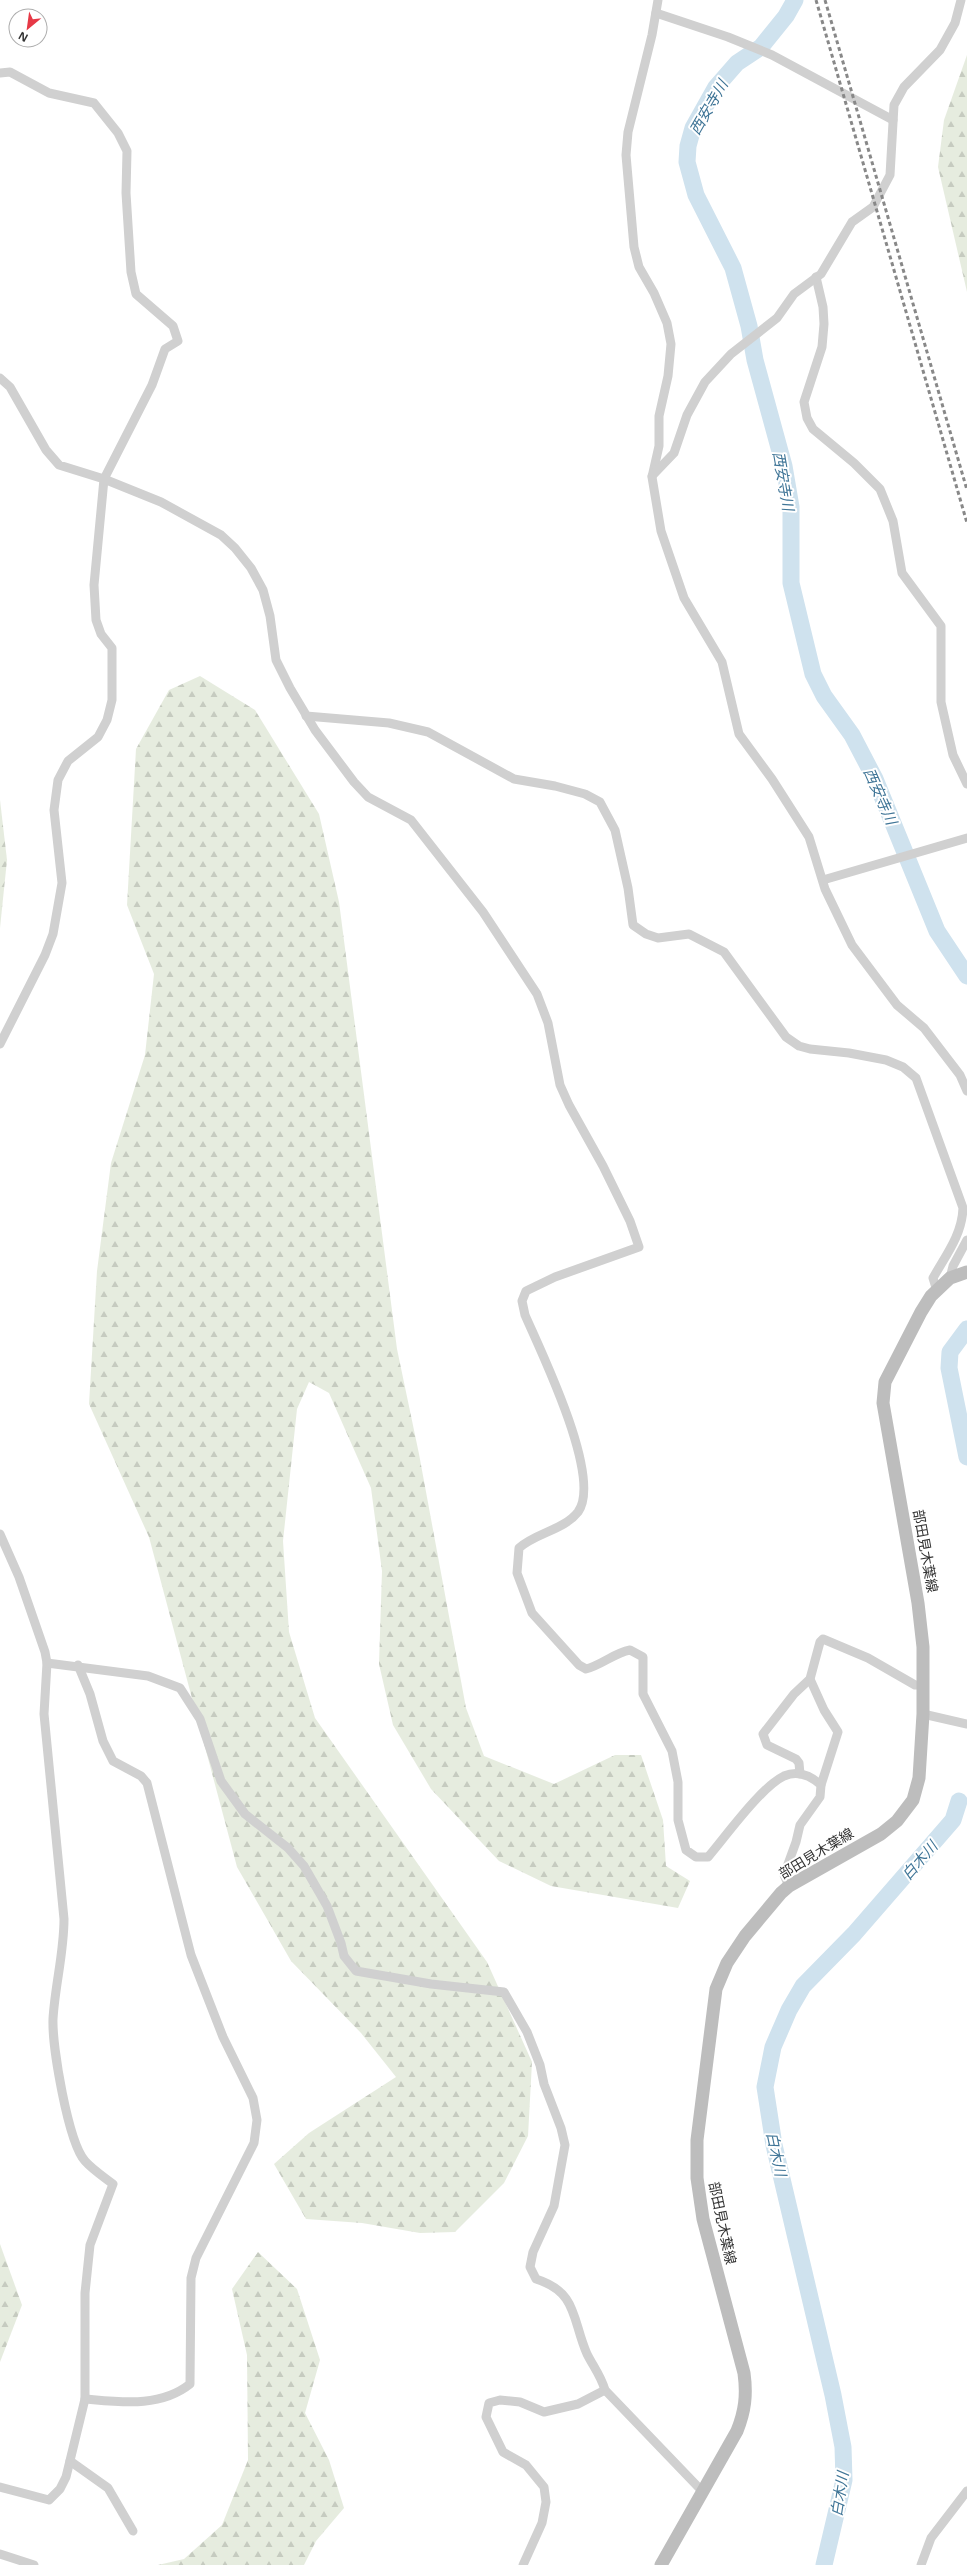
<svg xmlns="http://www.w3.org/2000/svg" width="967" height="2565" viewBox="0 0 967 2565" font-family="'Noto Sans','Noto Sans JP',sans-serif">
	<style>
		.forest { fill: url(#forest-firs) }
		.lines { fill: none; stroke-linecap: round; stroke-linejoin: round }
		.river { stroke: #cfe2ee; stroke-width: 17 }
		.minor { stroke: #d0d0d0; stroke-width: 9 }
		.secondary { stroke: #bdbdbd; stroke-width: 13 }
		.rail { stroke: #888; stroke-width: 3; stroke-dasharray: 4 3; stroke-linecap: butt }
		.labels { text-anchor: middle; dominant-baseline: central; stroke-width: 4; stroke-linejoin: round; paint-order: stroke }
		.street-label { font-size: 14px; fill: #333; stroke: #fff }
		.water-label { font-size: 15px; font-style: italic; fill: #3f7597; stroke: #fff }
	</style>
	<defs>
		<pattern id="forest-firs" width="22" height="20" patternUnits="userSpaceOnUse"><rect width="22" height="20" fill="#e6ecdf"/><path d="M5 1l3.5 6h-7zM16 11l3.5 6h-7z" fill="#c6cbc0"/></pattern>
	</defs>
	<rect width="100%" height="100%" fill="#fff"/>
	<g class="forest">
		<polygon points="967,55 967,292 938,167 944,120"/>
		<polygon points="200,676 255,710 319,814 339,902 397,1349 419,1454 466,1708 484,1756 554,1784 615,1755 641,1755 663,1820 666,1866 690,1881 678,1908 551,1886 499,1861 431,1789 393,1725 379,1664 382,1571 371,1488 329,1393 309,1382 297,1409 283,1541 289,1632 315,1718 487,1962 532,2062 528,2136 504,2183 455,2232 420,2233 362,2223 306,2219 274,2164 309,2133 396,2077 361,2033 291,1961 237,1867 149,1537 89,1404 97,1271 111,1163 145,1055 154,974 127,905 136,749 169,690"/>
		<polygon points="0,800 7,860 0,928"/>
		<polygon points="0,2244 22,2305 0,2362"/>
		<polygon points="258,2252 297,2289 320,2360 305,2413 329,2460 344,2508 316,2541 304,2565 158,2565 184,2559 222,2525 248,2460 247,2355 232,2289"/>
	</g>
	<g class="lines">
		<g class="river">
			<polyline points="795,0 786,16 761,47 737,63 716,87 693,128 688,146 687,162 696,195 733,268 749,326 755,360 784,466 791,507 791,583 813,674 824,696 852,735 875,779 937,931 967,976"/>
			<polyline points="967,1329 950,1352 949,1368 967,1457"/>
			<polyline points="824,2565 844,2480 843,2447 833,2395 774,2145 765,2087 773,2047 789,2010 803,1986 854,1934 953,1820 959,1801"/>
		</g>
		<g class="minor">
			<polyline points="658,0 652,35 628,132 626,155 634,247 639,267 654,293 667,323 671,344 668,376 659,416 659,446 652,477 661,531 684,598 722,662 739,734 772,779 809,837 825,889 852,945 897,1005 924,1028 960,1075 967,1091"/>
			<polyline points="656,13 728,37 772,55 893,120"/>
			<polyline points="0,73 10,72 49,93 94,103 118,133 127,151 126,193 131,272 136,294 173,326 178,341 165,349 152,385 104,479 94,585 96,620 101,634 112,648 112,700 107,720 98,737 68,761 58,780 54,810 62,883 53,934 45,955 0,1044"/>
			<polyline points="816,277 823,307 824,324 822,347 804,402 807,418 813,429 854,463 880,489 893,521 902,573 941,626 941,702 953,755 967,784"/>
			<path d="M0 378 10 387 46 450 59 465 104 479 161 502 221 535 235 548 251 568 263 590 270 616 276 660 290 688 315 730 354 782 368 797 411 820 483 912 537 994 548 1023 560 1085 569 1105 603 1166 630 1221 639 1247 555 1277 526 1291 522 1301 525 1315C541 1352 603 1478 578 1512 564 1530 535 1533 519 1548L517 1573 532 1613 579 1665 586 1669C602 1665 614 1653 630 1650L643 1657V1694L672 1751 678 1782V1820L686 1850 696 1857H708C726 1836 761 1787 784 1776 798 1770 811 1776 821 1785L820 1797 800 1825 796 1842 784 1875 789 1886"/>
			<polyline points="652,476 674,453 687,415 705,382 731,354 777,318 794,294 821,274 852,222 873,207 890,175 894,105 904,87 940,50 955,23 961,0"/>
			<path d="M306 716 389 723 428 732 514 779 555 786 585 794 600 802 615 830 628 888 633 925 646 934 658 938 689 934 724 952 786 1037 799 1046 810 1049 849 1053 886 1060 903 1067 916 1078 963 1208C962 1235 946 1255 933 1278L937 1291"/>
			<polyline points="823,880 967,838"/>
			<polyline points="950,1278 953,1266 967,1240"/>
			<path d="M0 1534 19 1577 45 1652 47 1663 44 1714 64 1919C64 1953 55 1985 53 2019 52 2046 68 2142 85 2161 93 2170 104 2177 113 2184L90 2245 85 2293V2399L66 2477 60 2489 49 2500 0 2487"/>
			<path d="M47 1663 148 1676 180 1688 200 1719 221 1781 245 1814 288 1848 304 1866 327 1906 341 1943 344 1956 356 1971 431 1984 504 1992 527 2032 540 2065 544 2084 561 2128 565 2145 554 2206 533 2252 530 2267 536 2279C578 2292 572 2320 587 2354 593 2366 601 2376 605 2390L702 2491"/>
			<path d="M78 1665 90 1694 103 1741 113 1761 141 1776 147 1783 191 1955 223 2037 253 2098 257 2120 254 2143 196 2258 191 2278 190 2384C160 2408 120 2402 85 2399"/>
			<polyline points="810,1679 824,1710 838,1732 821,1785"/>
			<polyline points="923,1714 967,1724"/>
			<polyline points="800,1774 799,1763 796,1759 767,1745 763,1734 794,1694 810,1679 820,1642 823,1639 868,1658 915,1685 923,1685"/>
			<polyline points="70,2461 108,2488 133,2531"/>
			<polyline points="0,2554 34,2565"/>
			<polyline points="523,2565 542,2523 546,2502 544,2487 526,2465 503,2452 486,2417 489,2403 500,2400 520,2402 544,2412 578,2404 605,2390"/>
			<polyline points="921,2565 931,2538 967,2491"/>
		</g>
		<path class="secondary" d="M661 2565 737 2431C745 2411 747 2395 744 2373L703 2219 697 2178V2140L716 1989 727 1963 745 1936 781 1893 789 1886 881 1834 897 1821 913 1800 919 1778 923 1714V1647L918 1603 883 1403 885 1382 921 1312 931 1296 950 1278 967 1272"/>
		<g class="rail">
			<polyline points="816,0 967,523"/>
			<polyline points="825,0 967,490"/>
		</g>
	</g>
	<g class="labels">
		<g class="street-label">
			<text transform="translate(926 1551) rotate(80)">部田見木葉線</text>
			<text transform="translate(816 1853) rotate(-31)">部田見木葉線</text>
			<text transform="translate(723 2223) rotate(78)">部田見木葉線</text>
		</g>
		<g class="water-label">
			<text transform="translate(708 107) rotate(-60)">西安寺川</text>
			<text transform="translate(784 481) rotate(80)">西安寺川</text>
			<text transform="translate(881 796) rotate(66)">西安寺川</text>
			<text transform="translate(919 1860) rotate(-49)">白木川</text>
			<text transform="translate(777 2154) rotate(78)">白木川</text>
			<text transform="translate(839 2494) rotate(-81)">白木川</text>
		</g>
	</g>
	<g transform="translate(28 28) rotate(209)"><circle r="19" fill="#ffffff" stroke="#adadad"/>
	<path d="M0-3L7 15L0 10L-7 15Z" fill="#e63946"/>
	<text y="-6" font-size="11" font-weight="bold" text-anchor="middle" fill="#333333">N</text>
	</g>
</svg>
